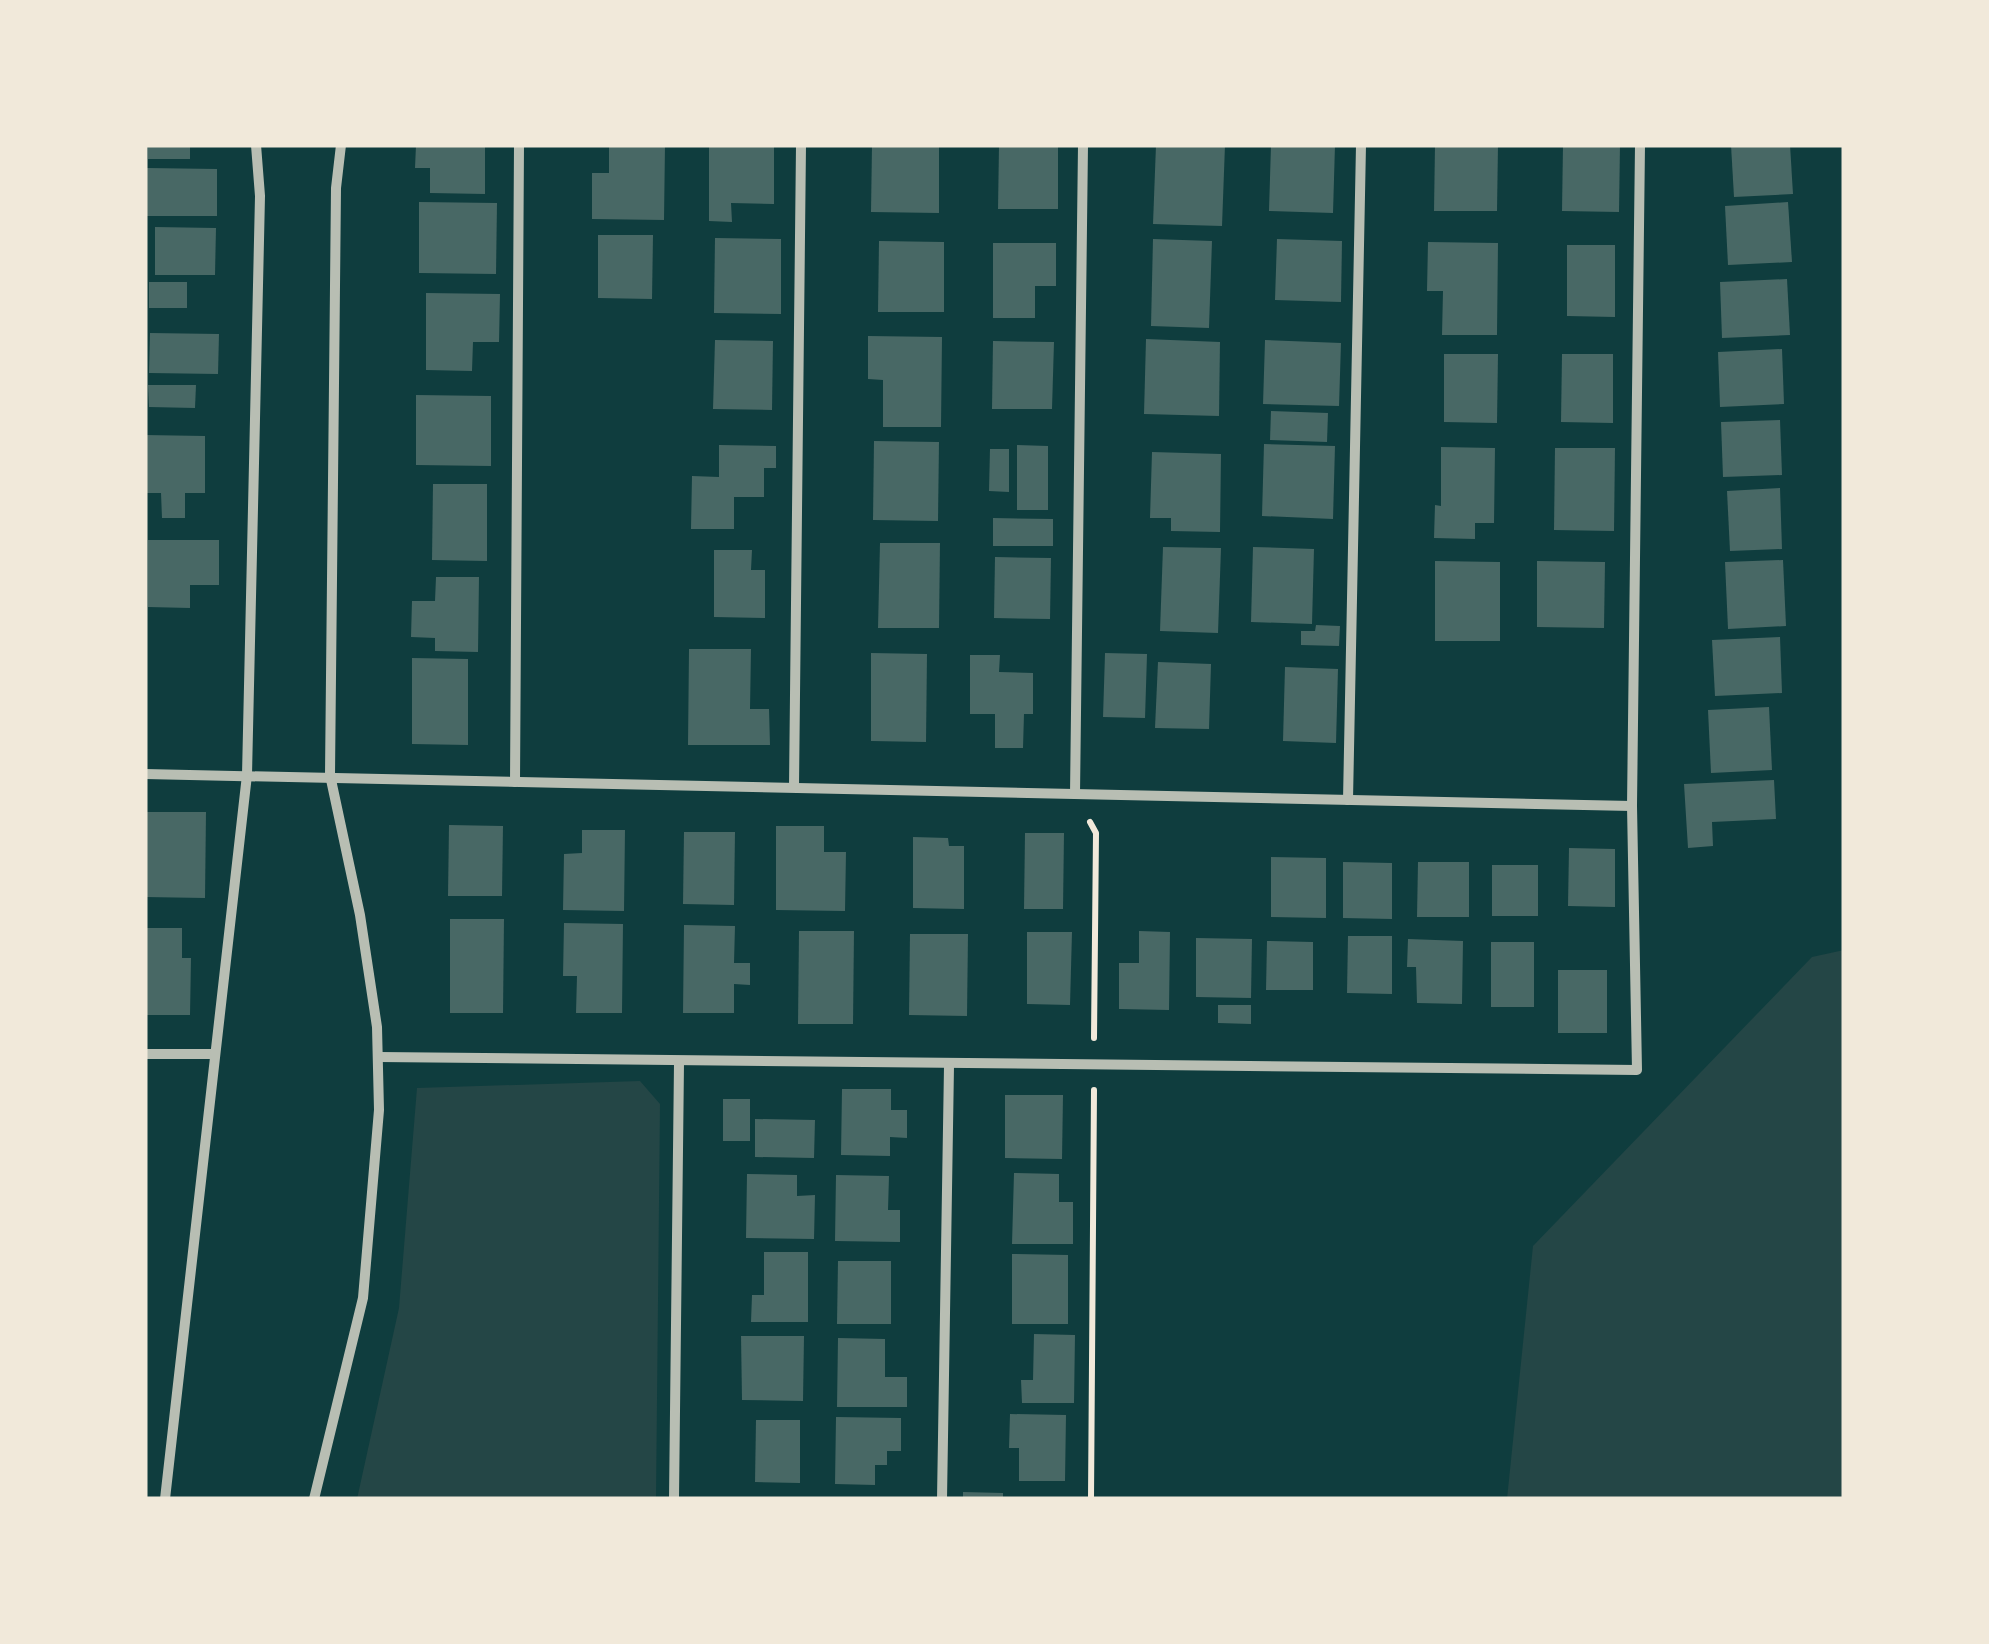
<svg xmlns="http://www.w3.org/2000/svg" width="1989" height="1644" viewBox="0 0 1989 1644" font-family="Commissioner,sans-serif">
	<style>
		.green { fill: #244646 }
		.building { fill: #486865 }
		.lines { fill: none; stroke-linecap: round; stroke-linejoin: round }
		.path { stroke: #f1e9da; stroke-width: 6 }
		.minor { stroke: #b8beb3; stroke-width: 10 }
	</style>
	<rect width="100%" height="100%" fill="#0f3d3e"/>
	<g class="green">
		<polygon points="1844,950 1844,1499 1507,1499 1533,1246 1812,957"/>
		<polygon points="640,1081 660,1104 656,1499 357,1499 399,1308 417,1088"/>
	</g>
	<g class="building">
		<rect x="148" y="145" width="42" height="14"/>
		<polygon points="416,145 485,145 485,194 430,193 430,168 415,168"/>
		<polygon points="609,145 665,145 664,220 592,219 592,173 609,173"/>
		<polygon points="709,145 774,145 774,204 731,203 732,222 709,221"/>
		<polygon points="872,145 939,145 939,213 871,212"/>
		<polygon points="999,145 1058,145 1058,209 998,209"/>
		<polygon points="1156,145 1225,145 1222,226 1153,224"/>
		<polygon points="1271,145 1335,145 1333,213 1269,211"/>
		<polygon points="1435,145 1498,145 1497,211 1434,211"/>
		<polygon points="1563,145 1620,145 1619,212 1562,211"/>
		<polygon points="1731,145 1790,145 1793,194 1734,197"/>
		<polygon points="147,168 217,169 217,216 147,216"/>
		<polygon points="419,202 497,203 496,274 419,273"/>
		<polygon points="1788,202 1792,262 1728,265 1725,206"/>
		<polygon points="155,227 216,228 215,275 155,275"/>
		<polygon points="598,235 653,235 652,299 598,298"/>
		<polygon points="715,238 781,239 781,314 714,313"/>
		<polygon points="1153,239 1212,241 1209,328 1151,326"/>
		<polygon points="1277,239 1342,241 1341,302 1275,300"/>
		<polygon points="879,241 944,242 944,312 878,312"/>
		<polygon points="1428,242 1498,243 1497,335 1442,335 1443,291 1427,291"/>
		<polygon points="993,243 1056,243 1056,286 1035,286 1035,318 993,318"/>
		<polygon points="1567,245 1615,245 1615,317 1567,316"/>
		<polygon points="1787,279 1790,335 1722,338 1720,282"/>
		<rect x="149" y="282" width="38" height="26"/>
		<polygon points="426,293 500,294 499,342 473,342 472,371 426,370"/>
		<polygon points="150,333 219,334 218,374 149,373"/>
		<polygon points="868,336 942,337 941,427 883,427 883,380 868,379"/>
		<polygon points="1146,339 1220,342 1219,416 1144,414"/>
		<polygon points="715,340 773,341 772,410 713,409"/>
		<polygon points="1265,340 1341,343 1339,406 1263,404"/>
		<polygon points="993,341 1054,342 1052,409 992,409"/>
		<polygon points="1782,349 1784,404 1720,407 1718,352"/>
		<polygon points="1444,354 1498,354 1497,423 1444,422"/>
		<polygon points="1562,354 1613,354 1613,423 1561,422"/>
		<polygon points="148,385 196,385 195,408 149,407"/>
		<polygon points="416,395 491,396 491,466 416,465"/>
		<polygon points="1271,411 1328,413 1327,442 1270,440"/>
		<polygon points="1780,420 1782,475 1723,477 1721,422"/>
		<polygon points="145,435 205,436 205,493 185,493 185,518 162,518 161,493 145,493"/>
		<polygon points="874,441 939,442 938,521 873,520"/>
		<polygon points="1264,444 1335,446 1333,519 1262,516"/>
		<polygon points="719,445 776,446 776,468 764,468 764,497 734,497 734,529 691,529 692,476 719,477"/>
		<polygon points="1017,445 1048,446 1048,510 1017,510"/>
		<polygon points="1441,447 1495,448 1494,523 1475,523 1475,539 1434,538 1435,505 1441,506"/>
		<polygon points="1555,448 1615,448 1614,531 1554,530"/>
		<polygon points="990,449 1009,449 1009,492 989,491"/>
		<polygon points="1152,452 1221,454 1220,532 1171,531 1171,518 1150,518"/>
		<polygon points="433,484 487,484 487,561 432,560"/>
		<polygon points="1780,488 1782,549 1730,551 1727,491"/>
		<polygon points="993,518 1053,519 1053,546 993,546"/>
		<polygon points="148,540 219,540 219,585 190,585 190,608 148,607"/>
		<polygon points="880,543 940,543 939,628 878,628"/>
		<polygon points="1163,547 1221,548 1218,633 1160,631"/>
		<polygon points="1253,547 1314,549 1312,624 1251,622"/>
		<polygon points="714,550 752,550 751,570 765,570 765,618 714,617"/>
		<polygon points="995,557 1051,558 1050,619 994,618"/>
		<polygon points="1783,560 1786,626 1728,629 1725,562"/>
		<polygon points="1435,561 1500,562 1500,641 1435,641"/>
		<polygon points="1537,561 1605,562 1604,628 1537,627"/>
		<polygon points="436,577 479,577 478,652 435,651 435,638 411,637 412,601 435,601"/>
		<polygon points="1316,625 1340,626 1339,646 1301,645 1301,631 1315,631"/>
		<polygon points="1780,637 1782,693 1715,696 1712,640"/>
		<polygon points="689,649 751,649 750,709 769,709 770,745 688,745"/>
		<polygon points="871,653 927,654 926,742 871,741"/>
		<polygon points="1105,653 1147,654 1145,718 1103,717"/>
		<polygon points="970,655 1000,655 999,672 1033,673 1033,714 1024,714 1023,748 995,748 995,714 970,714"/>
		<polygon points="412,658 468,659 468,745 412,744"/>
		<polygon points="1158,662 1211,664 1209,729 1155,728"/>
		<polygon points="1285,667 1338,669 1336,743 1283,741"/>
		<polygon points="1769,707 1772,770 1711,773 1708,710"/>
		<polygon points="1774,780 1776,819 1712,822 1713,846 1688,848 1684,784"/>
		<polygon points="147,812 206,812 205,898 145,897"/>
		<polygon points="449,825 503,826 502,896 448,896"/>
		<polygon points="776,826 824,826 824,852 846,852 845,911 776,910"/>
		<polygon points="582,830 625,830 624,911 563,910 564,854 582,853"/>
		<polygon points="684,832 735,832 734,905 683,904"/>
		<polygon points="1025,833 1064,833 1063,909 1024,909"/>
		<polygon points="913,837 948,838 949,846 964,846 964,909 913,908"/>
		<polygon points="1569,848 1615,849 1615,907 1568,906"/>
		<polygon points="1271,857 1326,858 1326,918 1271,917"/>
		<polygon points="1343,862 1392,863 1392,919 1343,918"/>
		<polygon points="1418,862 1469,862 1469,917 1417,917"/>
		<rect x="1492" y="865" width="46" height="51"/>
		<polygon points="450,919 504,919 503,1013 450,1013"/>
		<polygon points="564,923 623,924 622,1013 576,1013 577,976 563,976"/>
		<polygon points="684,925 735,926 734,963 750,963 750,985 734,984 734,1013 683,1013"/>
		<polygon points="145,928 182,928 182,958 191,958 190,1015 145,1015"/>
		<polygon points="799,931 854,931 853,1024 798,1024"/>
		<polygon points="1139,931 1170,932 1169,1010 1119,1009 1119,963 1139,963"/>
		<polygon points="1027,932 1072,932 1070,1005 1027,1004"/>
		<polygon points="910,934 968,934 967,1016 909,1015"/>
		<polygon points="1348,936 1392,936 1392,994 1347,993"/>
		<polygon points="1196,938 1252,939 1251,998 1196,997"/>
		<polygon points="1408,939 1463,941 1462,1004 1417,1003 1416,967 1407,967"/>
		<polygon points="1267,941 1313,942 1313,990 1266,990"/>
		<rect x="1491" y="942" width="43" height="65"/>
		<rect x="1558" y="970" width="49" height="63"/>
		<polygon points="1218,1005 1251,1005 1251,1024 1218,1023"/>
		<polygon points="842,1089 891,1089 891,1110 907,1110 907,1138 890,1137 890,1156 841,1155"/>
		<polygon points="1005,1095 1063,1095 1062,1159 1005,1158"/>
		<rect x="723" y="1099" width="27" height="42"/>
		<polygon points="755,1119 815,1120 814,1158 755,1157"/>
		<polygon points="1014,1173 1059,1174 1059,1202 1073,1202 1073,1244 1012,1244"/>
		<polygon points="747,1174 797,1175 797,1196 815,1195 814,1239 746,1238"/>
		<polygon points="836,1175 889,1176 888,1210 900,1210 900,1242 835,1241"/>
		<polygon points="764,1252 808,1252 808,1322 751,1322 752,1295 764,1295"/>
		<polygon points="1012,1254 1068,1255 1068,1324 1012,1324"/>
		<polygon points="838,1261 891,1261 891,1324 837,1324"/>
		<polygon points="1034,1334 1075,1335 1074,1403 1022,1403 1021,1380 1033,1380"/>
		<polygon points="741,1336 804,1336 803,1401 742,1400"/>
		<polygon points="838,1338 885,1339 885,1377 907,1377 907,1407 837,1407"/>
		<polygon points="1010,1414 1066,1415 1065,1481 1019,1481 1019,1448 1009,1448"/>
		<polygon points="836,1417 901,1418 901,1451 887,1451 887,1465 875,1465 875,1485 835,1484"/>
		<polygon points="756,1420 800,1420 800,1483 755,1482"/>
		<polygon points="963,1492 1003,1493 1003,1499 963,1499"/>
	</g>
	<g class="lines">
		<g class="path">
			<polyline points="1090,822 1096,833 1094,1038"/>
			<polyline points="1091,1499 1094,1090"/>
		</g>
		<g class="minor">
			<polyline points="145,774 1632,806"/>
			<polyline points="515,782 519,145"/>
			<polyline points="794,787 801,145"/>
			<polyline points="1075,794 1083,145"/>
			<polyline points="1348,800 1361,145"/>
			<polyline points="145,1054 212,1054"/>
			<polyline points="379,1057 1637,1070 1632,806 1640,145"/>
			<polyline points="165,1499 247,775 260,196 256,145"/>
			<polyline points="314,1499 363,1298 379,1110 377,1027 360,915 330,775 336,188 341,145"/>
			<polyline points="674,1499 679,1063"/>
			<polyline points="942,1499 949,1066"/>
		</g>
	</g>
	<rect width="1989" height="1644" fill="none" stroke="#f1e9da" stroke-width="295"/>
</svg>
